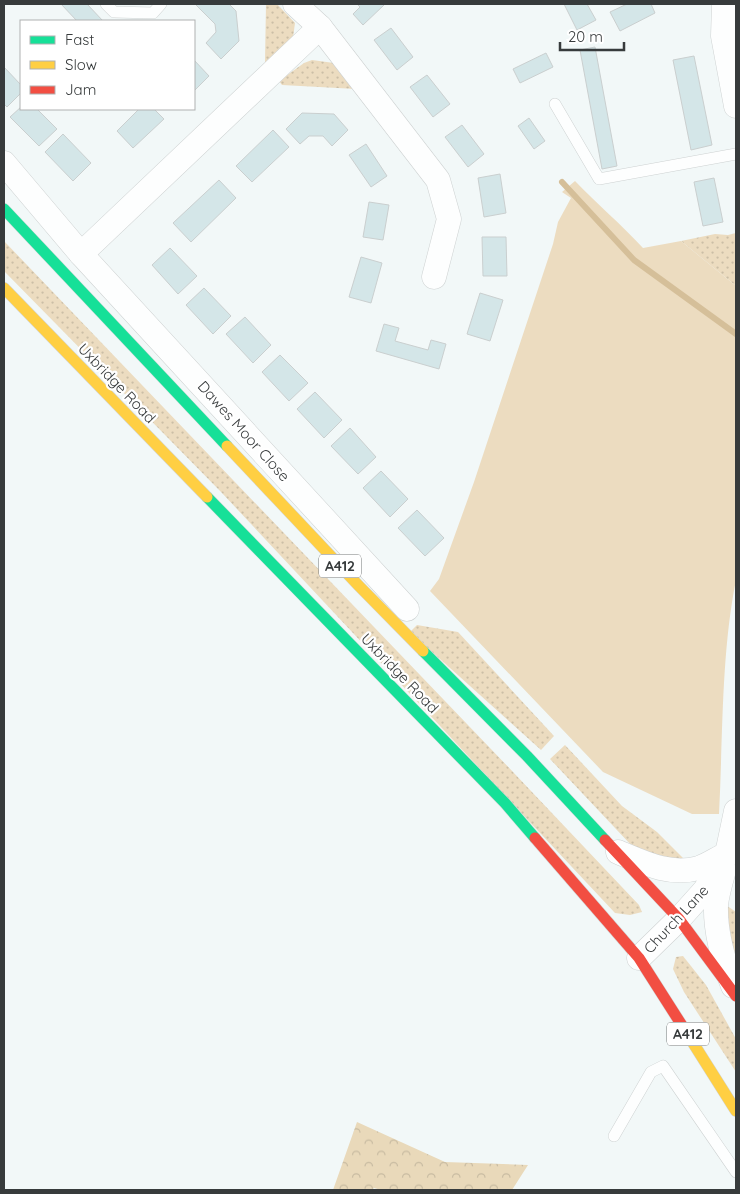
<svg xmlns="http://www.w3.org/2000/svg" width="740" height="1194" viewBox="0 0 740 1194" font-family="Quicksand,sans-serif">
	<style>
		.grass { fill: url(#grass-dots) }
		.forest { fill: url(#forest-crowns) }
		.garden { fill: #ecdcc0 }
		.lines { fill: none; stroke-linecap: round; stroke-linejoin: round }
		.stream { stroke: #d5bf99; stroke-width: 6 }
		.building { fill: #d4e6e8; stroke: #cacfcf }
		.lane-casing { stroke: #ced2d2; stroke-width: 12 }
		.street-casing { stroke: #ced2d2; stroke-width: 25 }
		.fast-casing { stroke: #d2d5d6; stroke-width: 12 }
		.slow-casing { stroke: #d2d5d6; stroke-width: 12 }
		.jam-casing { stroke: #d2d5d6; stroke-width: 12 }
		.lane { stroke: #fdfefe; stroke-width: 11 }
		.street { stroke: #fdfefe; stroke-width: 24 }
		.fast { stroke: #16e098; stroke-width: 11 }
		.slow { stroke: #ffcf43; stroke-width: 11 }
		.jam { stroke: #f24e42; stroke-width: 11 }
		.labels { text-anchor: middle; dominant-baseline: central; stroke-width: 4.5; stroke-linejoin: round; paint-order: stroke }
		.shield { fill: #fff; stroke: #737676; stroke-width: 1 }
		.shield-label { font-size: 14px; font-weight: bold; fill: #373b3c }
		.street-label { font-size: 15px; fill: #373b3c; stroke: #fff }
	</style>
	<defs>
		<pattern id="grass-dots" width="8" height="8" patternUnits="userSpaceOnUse" patternTransform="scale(1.25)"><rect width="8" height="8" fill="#ecdcc0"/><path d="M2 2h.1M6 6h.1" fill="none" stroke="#cbbea6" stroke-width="1.8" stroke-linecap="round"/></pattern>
		<pattern id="forest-crowns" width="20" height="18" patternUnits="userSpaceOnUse" patternTransform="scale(1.25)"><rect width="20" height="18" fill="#e9d9ba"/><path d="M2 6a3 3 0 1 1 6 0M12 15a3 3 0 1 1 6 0" fill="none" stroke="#c8bba1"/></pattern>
	</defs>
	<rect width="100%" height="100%" fill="#f2f8f8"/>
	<g class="grass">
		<polygon points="266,4 277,4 295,23 293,38 268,67 265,62"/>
		<polygon points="312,60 334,63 356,89 282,85 279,81 304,63"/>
		<polygon points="736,233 736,286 681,241 715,234 728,235"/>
		<polygon points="4,241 513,772 639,905 642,912 630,915 615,913 222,493 4,271"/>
		<polygon points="417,625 458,632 554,736 541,750 410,632"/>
		<polygon points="565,745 622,806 657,832 688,863 678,866 632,846 550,759"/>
		<polygon points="723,903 736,912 736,968"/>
		<polygon points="683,956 706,985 736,1039 736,1072 684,992 673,969 676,957"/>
	</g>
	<polygon class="forest" points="357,1122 445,1162 528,1165 512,1190 381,1190 374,1188 372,1190 333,1190"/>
	<path class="garden" d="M575 181C597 204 621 224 643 248L681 241 736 286V580C721 654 723 738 719 814H692L603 772 430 591 439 579 474 482 553 244 558 222 571 198 562 192Z"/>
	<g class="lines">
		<polyline class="stream" points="562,182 634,260 736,334"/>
	</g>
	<g class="building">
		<polygon points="61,4 87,4 103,21 77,21"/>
		<polygon points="195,4 229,4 236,11 239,41 221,59 206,43 216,32 215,24"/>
		<polygon points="357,4 383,4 384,5 363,25 353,14 360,7"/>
		<polygon points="564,4 587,4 596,20 577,30"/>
		<polygon points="627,4 651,4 655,13 620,31 610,12"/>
		<polygon points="391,28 413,57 397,70 374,40"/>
		<polygon points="595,47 617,166 602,169 580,50"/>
		<polygon points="546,53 553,67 520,83 513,69"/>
		<polygon points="694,56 712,145 691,150 673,60"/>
		<polygon points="194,60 209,76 194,91"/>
		<polygon points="4,67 21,85 21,93 7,107 4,104"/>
		<polygon points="427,75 450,104 433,117 410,87"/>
		<polygon points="21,107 21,109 37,109 57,129 39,146 10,117"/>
		<polygon points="139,109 154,109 164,119 133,148 117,131"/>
		<polygon points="302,113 334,114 348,130 332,146 323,136 309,136 300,144 286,129"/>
		<polygon points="529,118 545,141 534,149 518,126"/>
		<polygon points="462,125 484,154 468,167 445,137"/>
		<polygon points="273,130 289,147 252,182 236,166"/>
		<polygon points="63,134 91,163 73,181 45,152"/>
		<polygon points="366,144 387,176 371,187 349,155"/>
		<polygon points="500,174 506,213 484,217 478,178"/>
		<polygon points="714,178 723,222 703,226 694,182"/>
		<polygon points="219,180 236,198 191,242 173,223"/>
		<polygon points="369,202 389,205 383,240 363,237"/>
		<polygon points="482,237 506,237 507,276 483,276"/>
		<polygon points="170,248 197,276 178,294 152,265"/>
		<polygon points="361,257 382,263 371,303 349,297"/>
		<polygon points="204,288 231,316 213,334 186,305"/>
		<polygon points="480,293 503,300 490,341 467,334"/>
		<polygon points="245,317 271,345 253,363 226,334"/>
		<polygon points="384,324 399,328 395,341 428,350 431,340 446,344 439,369 376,351"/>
		<polygon points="280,355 308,383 289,401 262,372"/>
		<polygon points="315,392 342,420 324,438 297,409"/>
		<polygon points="350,428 376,457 358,474 331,446"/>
		<polygon points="381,471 408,499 390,517 363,488"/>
		<polygon points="417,510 444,538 425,556 398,528"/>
	</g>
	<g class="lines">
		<g class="lane-casing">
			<g id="lane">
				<polyline points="106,4 114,12 153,13 161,4"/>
				<polyline points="555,104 599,179 736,154"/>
				<polyline points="614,1136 651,1072 663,1066 736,1172"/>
			</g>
		</g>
		<g class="street-casing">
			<g id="street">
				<polyline points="295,4 320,27 438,180 449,219 434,277"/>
				<polyline points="724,4 723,36 736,106"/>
				<polyline points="4,163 81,254 407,609"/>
				<polyline points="81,254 320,27"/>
				<path d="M618 852C644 863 670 876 699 868 708 865 718 858 727 854"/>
				<path d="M724 870C721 881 717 894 716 905 715 933 723 960 733 986"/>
				<polyline points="639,958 679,919 705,890 727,854 736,811"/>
			</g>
		</g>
		<g class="fast-casing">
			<g id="fast">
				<polyline points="4,209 227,446"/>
				<polyline points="207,497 505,803 535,838"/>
				<polyline points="423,651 527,756 605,840"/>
			</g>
		</g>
		<g class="slow-casing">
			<g id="slow">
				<polyline points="4,288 207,497"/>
				<polyline points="227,446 359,586 423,651"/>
				<polyline points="683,1027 736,1111"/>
			</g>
		</g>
		<g class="jam-casing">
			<g id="jam">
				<polyline points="535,838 639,958 683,1027"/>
				<polyline points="605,840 679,919 736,996"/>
			</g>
		</g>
		<use href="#lane" class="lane"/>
		<use href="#street" class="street"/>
		<use href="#fast" class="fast"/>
		<use href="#slow" class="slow"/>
		<use href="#jam" class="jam"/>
	</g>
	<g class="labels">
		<g class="shield">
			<rect x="319" y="554.5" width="42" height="23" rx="4"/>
			<rect x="667" y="1022.5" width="42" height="23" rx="4"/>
		</g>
		<g class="shield-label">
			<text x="340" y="566">A412</text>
			<text x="688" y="1034">A412</text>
		</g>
		<g class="street-label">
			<text transform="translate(117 383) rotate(46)">Uxbridge Road</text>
			<text transform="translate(244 431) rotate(48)">Dawes Moor Close</text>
			<text transform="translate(400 673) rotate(46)">Uxbridge Road</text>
			<text transform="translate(676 919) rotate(-47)">Church Lane</text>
		</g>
	</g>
	<rect width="740" height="1194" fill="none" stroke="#373b3c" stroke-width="10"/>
	<rect x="20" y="20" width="175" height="90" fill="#ffffff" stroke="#afb1b1"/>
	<rect x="30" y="36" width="25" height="8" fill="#16e098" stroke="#afb1b1"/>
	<text x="65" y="45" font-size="15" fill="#373b3c">Fast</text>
	<rect x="30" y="61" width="25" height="8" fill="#ffcf43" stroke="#afb1b1"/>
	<text x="65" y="70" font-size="15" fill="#373b3c">Slow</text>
	<rect x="30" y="86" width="25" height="8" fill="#f24e42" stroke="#afb1b1"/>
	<text x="65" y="95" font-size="15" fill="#373b3c">Jam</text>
	<path d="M560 42v8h64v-8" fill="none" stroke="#373b3c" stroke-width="2.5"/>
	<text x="568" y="42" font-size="15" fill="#373b3c" stroke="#ffffff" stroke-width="4" paint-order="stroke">20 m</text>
</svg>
